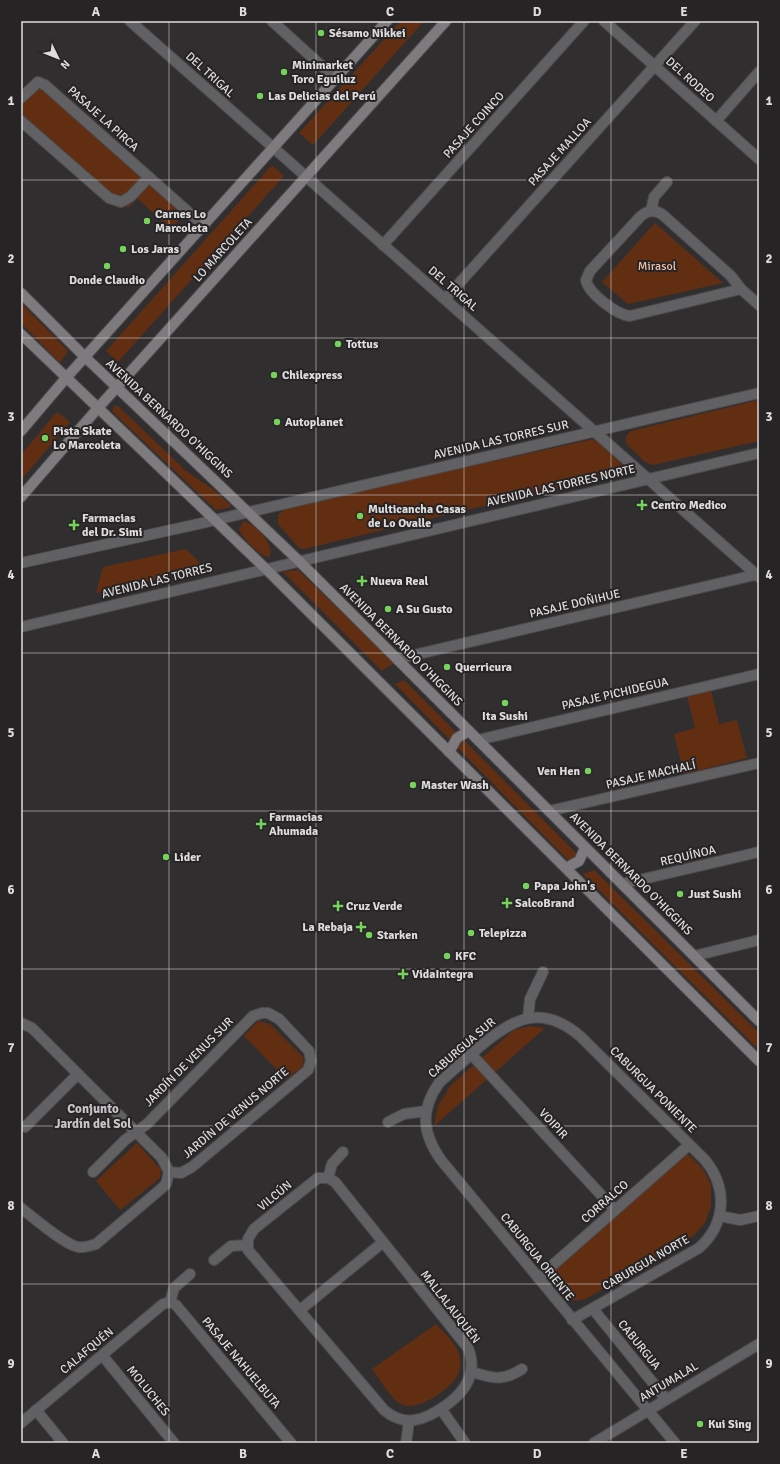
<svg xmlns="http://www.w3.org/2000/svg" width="780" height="1464" viewBox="0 0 780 1464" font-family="Signika,sans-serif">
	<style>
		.green { fill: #622e12 }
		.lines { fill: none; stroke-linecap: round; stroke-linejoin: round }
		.minor-casing { stroke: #4d4a4c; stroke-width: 12 }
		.tertiary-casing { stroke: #4d4a4c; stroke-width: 12 }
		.secondary-casing { stroke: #4d4a4c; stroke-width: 12 }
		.minor { stroke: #616062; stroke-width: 10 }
		.tertiary { stroke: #616062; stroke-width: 10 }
		.secondary { stroke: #7d7b7e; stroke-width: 10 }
		.grid { fill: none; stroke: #dedcdd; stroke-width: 1; stroke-opacity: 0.55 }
		.poi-dot { fill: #76d25a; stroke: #272426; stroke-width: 1.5 }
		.labels { text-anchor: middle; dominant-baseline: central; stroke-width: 4; stroke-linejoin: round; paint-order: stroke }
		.poi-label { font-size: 12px; font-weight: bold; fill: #dedcdd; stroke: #272426; text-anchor: start }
		.street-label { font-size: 12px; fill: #dedcdd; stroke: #272426 }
		.park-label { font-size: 12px; fill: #f0c0aa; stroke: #272426 }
		.neighbourhood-label { font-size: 13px; font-weight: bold; fill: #c9c4c7; stroke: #272426 }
		.neatline { fill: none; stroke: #dedcdd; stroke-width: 1.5 }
		.grid-label { font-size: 13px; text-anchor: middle; font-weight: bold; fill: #dedcdd }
	</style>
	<rect width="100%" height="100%" fill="#312e30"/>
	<g class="green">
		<polygon points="401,21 424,21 313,145 299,133"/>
		<polygon points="40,84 185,213 171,229 137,198 128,208 21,113 21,105"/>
		<polygon points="272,165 284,176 118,362 106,351"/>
		<polygon points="655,223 723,283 628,304 602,282"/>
		<polygon points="21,303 68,351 60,363 21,323"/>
		<polygon points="759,400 759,441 653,465 645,462 626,443 626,436 631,431"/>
		<polygon points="115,406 118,406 186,471 214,490 230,505 231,507 216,510 113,412 112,410"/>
		<polygon points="57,412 70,422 21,480 21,455"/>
		<polygon points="594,439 629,471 304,549 299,548 278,524 278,515 287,507"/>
		<path d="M244 521C255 524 276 545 269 557 262 558 240 536 239 529Z"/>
		<polygon points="186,549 202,565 198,570 96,593 103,567"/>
		<polygon points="298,570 394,663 382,671 283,572"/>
		<polygon points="404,680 576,853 573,859 568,860 395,684"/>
		<polygon points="711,690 719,724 737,720 747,758 684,774 674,734 695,728 687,696"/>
		<polygon points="594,870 759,1033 759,1050 583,874"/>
		<polygon points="258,1021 270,1024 304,1058 302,1067 286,1079 244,1036"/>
		<polygon points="530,1026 545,1028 434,1126 438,1106 451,1085 514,1030"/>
		<polygon points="137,1143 161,1170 160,1178 120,1210 96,1181"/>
		<path d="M686 1154 689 1155 703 1169 711 1185V1206L705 1223 693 1236 587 1298C583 1299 579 1301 574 1300 565 1299 549 1281 552 1272Z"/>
		<path d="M436 1324C445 1334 459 1345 460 1359 461 1366 459 1374 455 1379 446 1392 414 1414 399 1403 390 1397 379 1378 372 1369Z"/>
	</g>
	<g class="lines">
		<g class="minor-casing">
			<g id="minor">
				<polyline points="130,21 759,577"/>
				<polyline points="272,21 335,78"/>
				<polyline points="604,21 759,159"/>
				<polyline points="21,98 38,82 45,85 203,225"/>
				<polyline points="21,121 109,198 121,202 130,197 149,177"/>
				<polyline points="716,121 759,72"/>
				<polyline points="651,211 654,197 667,182"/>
				<polyline points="383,245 584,21"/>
				<path d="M741 289 630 316C617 315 588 293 586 280L590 271 640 217C647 210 655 209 663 215L731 276 741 289 759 305"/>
				<polyline points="445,299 695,21"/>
				<polyline points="397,659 759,574"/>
				<polyline points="478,740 759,674"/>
				<polyline points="549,811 759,763"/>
				<polyline points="622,884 759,852"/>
				<polyline points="694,956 759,940"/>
				<polyline points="528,1018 530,999 543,972"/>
				<path d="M21 1023 32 1028 162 1158 169 1172 166 1184 162 1188 96 1244C90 1246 84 1248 78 1247 64 1244 34 1218 21 1208"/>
				<polyline points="471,1054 615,1210"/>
				<polyline points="388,1122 404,1114 426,1111"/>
				<polyline points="25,1127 78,1074"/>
				<polyline points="93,1172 125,1140 147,1124 253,1016 262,1013 268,1013 279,1019 309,1051 311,1061 308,1070 192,1167 181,1173 169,1172"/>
				<path d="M318 1178H328L335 1182 468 1348C478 1373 465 1392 445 1406 425 1420 405 1428 384 1410L248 1250V1239L254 1229Z"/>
				<polyline points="328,1178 332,1164 343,1152"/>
				<polyline points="720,1216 740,1220 759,1216"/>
				<polyline points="214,1260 231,1246 247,1245"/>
				<polyline points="538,1278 689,1145"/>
				<polyline points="170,1302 176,1305 291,1443"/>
				<polyline points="170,1302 174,1288 190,1274"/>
				<polyline points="593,1309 666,1399"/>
				<polyline points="300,1310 382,1243"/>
				<path d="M572 1320 699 1248C726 1224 728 1188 705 1160L581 1037C541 1002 513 1019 478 1048 465 1060 452 1071 439 1083 420 1110 422 1133 441 1160L675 1443"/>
				<polyline points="102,1355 174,1443"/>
				<path d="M472 1372C493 1378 502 1382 522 1369"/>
				<polyline points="441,1409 465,1443"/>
				<polyline points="36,1410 63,1443"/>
				<polyline points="21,1423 163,1304 170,1302"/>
				<polyline points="406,1443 409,1421"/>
			</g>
		</g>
		<g class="tertiary-casing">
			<g id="tertiary">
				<polyline points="21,563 198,524 759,393"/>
				<polyline points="21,627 759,453"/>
				<polyline points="594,1443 759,1344"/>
			</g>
		</g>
		<g class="secondary-casing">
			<g id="secondary">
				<polyline points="21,293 85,357 298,560 759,1021"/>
				<polyline points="21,334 265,568 759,1061"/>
				<polyline points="21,431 66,378 387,21"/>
				<polyline points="21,497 98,408 446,21"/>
				<polyline points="449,752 457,738 469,731"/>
				<polyline points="566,868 579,861 585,848"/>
			</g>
		</g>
		<use href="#minor" class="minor"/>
		<use href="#tertiary" class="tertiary"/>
		<use href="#secondary" class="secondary"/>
	</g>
	<path class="grid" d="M169 21V1443M316 21V1443M464 21V1443M611 21V1443M21 180H759M21 338H759M21 495H759M21 653H759M21 811H759M21 969H759M21 1126H759M21 1284H759"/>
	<g class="poi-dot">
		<circle cx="321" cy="33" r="4"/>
		<circle cx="284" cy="72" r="4"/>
		<circle cx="260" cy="96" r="4"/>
		<circle cx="147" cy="221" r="4"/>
		<circle cx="123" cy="249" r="4"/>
		<circle cx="107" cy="266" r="4"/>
		<circle cx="338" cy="344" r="4"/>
		<circle cx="274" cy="375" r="4"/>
		<circle cx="277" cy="422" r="4"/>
		<circle cx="45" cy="438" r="4"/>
		<path d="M640 499h4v4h4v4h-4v4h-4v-4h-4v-4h4z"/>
		<circle cx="360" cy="516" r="4"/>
		<path d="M72 519h4v4h4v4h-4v4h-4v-4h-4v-4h4z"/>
		<path d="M360 575h4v4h4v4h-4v4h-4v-4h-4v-4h4z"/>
		<circle cx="388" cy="609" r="4"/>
		<circle cx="447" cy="667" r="4"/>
		<circle cx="505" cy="703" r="4"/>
		<circle cx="588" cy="771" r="4"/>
		<circle cx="413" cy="785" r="4"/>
		<path d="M259 818h4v4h4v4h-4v4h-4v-4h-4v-4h4z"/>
		<circle cx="166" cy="857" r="4"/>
		<circle cx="526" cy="886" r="4"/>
		<circle cx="680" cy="894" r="4"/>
		<path d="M505 897h4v4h4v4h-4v4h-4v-4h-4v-4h4z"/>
		<path d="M336 900h4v4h4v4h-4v4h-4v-4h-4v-4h4z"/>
		<path d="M359 921h4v4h4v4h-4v4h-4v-4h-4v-4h4z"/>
		<circle cx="471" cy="933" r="4"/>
		<circle cx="369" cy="935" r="4"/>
		<circle cx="447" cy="956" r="4"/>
		<path d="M401 968h4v4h4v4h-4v4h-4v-4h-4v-4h4z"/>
		<circle cx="700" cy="1424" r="4"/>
	</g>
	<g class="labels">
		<g class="poi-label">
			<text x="329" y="33">Sésamo Nikkei</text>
			<text x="292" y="65">Minimarket<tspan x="292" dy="14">Toro Eguiluz</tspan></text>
			<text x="268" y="96">Las Delicias del Perú</text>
			<text x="155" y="214">Carnes Lo<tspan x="155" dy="14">Marcoleta</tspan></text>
			<text x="131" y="249">Los Jaras</text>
			<text x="107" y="280" text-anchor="middle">Donde Claudio</text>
			<text x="346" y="344">Tottus</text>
			<text x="282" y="375">Chilexpress</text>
			<text x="285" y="422">Autoplanet</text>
			<text x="53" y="431">Pista Skate<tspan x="53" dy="14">Lo Marcoleta</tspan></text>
			<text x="651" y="505">Centro Medico</text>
			<text x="368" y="509">Multicancha Casas<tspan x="368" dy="14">de Lo Ovalle</tspan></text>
			<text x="82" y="518">Farmacias<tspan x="82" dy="14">del Dr. Simi</tspan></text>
			<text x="370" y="581">Nueva Real</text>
			<text x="396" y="609">A Su Gusto</text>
			<text x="455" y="667">Querricura</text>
			<text x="505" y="716" text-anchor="middle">Ita Sushi</text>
			<text x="580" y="771" text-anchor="end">Ven Hen</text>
			<text x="421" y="785">Master Wash</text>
			<text x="269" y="817">Farmacias<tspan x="269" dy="14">Ahumada</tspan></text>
			<text x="174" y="857">Lider</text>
			<text x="534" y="886">Papa John's</text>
			<text x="688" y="894">Just Sushi</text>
			<text x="515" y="903">SalcoBrand</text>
			<text x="346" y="906">Cruz Verde</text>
			<text x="353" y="927" text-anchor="end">La Rebaja</text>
			<text x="479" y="933">Telepizza</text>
			<text x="377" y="935">Starken</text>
			<text x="455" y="956">KFC</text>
			<text x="412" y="974">VidaIntegra</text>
			<text x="708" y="1424">Kui Sing</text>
		</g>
		<g class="street-label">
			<text transform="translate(210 75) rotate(42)">DEL TRIGAL</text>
			<text transform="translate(690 80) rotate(42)">DEL RODEO</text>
			<text transform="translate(103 119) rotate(42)">PASAJE LA PIRCA</text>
			<text transform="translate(474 125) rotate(-48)">PASAJE COINCO</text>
			<text transform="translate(560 152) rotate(-48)">PASAJE MALLOA</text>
			<text transform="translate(223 250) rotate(-48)">LO MARCOLETA</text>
			<text transform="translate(453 289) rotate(41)">DEL TRIGAL</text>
			<text transform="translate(169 419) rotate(43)">AVENIDA BERNARDO O'HIGGINS</text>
			<text transform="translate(501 440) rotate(-13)">AVENIDA LAS TORRES SUR</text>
			<text transform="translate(561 486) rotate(-13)">AVENIDA LAS TORRES NORTE</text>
			<text transform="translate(157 581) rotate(-14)">AVENIDA LAS TORRES</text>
			<text transform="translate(575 604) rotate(-13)">PASAJE DOÑIHUE</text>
			<text transform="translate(401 645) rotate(45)">AVENIDA BERNARDO O'HIGGINS</text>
			<text transform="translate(615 694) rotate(-13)">PASAJE PICHIDEGUA</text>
			<text transform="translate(651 775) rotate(-13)">PASAJE MACHALÍ</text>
			<text transform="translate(688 856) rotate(-13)">REQUÍNOA</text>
			<text transform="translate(631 874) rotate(45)">AVENIDA BERNARDO O'HIGGINS</text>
			<text transform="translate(462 1048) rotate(-41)">CABURGUA SUR</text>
			<text transform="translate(189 1062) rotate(-45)">JARDÍN DE VENUS SUR</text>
			<text transform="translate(653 1090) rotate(45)">CABURGUA PONIENTE</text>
			<text transform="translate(236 1113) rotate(-40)">JARDÍN DE VENUS NORTE</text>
			<text transform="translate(553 1124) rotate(47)">VOIPIR</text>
			<text transform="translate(275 1196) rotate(-39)">VILCÚN</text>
			<text transform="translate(605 1202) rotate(-41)">CORRALCO</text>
			<text transform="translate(537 1257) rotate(51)">CABURGUA ORIENTE</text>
			<text transform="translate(646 1263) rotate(-30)">CABURGUA NORTE</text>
			<text transform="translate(450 1307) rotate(52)">MALLALAUQUÉN</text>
			<text transform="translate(639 1345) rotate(51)">CABURGUA</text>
			<text transform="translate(87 1351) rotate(-40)">CALAFQUÉN</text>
			<text transform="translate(241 1363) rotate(50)">PASAJE NAHUELBUTA</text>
			<text transform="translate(669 1382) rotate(-31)">ANTUMALAL</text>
			<text transform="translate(148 1391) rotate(51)">MOLUCHES</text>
		</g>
		<g class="park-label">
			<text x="657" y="266">Mirasol</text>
		</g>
		<g class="neighbourhood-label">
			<text x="93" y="1109">Conjunto<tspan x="93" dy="15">Jardín del Sol</tspan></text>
		</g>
	</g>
	<rect width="780" height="1464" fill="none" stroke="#272426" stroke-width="44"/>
	<g transform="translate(58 58) rotate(133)" stroke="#272426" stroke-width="3" paint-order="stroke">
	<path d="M0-3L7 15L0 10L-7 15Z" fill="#dedcdd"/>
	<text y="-6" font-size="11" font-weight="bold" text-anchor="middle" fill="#dedcdd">N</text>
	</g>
	<rect x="22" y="22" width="736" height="1420" class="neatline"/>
	<g class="grid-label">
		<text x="96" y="16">A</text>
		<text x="243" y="16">B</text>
		<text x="390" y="16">C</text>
		<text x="537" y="16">D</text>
		<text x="684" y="16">E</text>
		<text x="11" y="105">1</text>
		<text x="769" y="105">1</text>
		<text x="11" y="263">2</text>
		<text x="769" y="263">2</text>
		<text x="11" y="421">3</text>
		<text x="769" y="421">3</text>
		<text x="11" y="579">4</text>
		<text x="769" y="579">4</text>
		<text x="11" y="737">5</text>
		<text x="769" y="737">5</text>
		<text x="11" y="894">6</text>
		<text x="769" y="894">6</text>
		<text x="11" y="1052">7</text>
		<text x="769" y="1052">7</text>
		<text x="11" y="1210">8</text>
		<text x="769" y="1210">8</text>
		<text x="11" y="1368">9</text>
		<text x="769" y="1368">9</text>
		<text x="96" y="1458">A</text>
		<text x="243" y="1458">B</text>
		<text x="390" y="1458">C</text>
		<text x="537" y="1458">D</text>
		<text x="684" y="1458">E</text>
	</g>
</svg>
